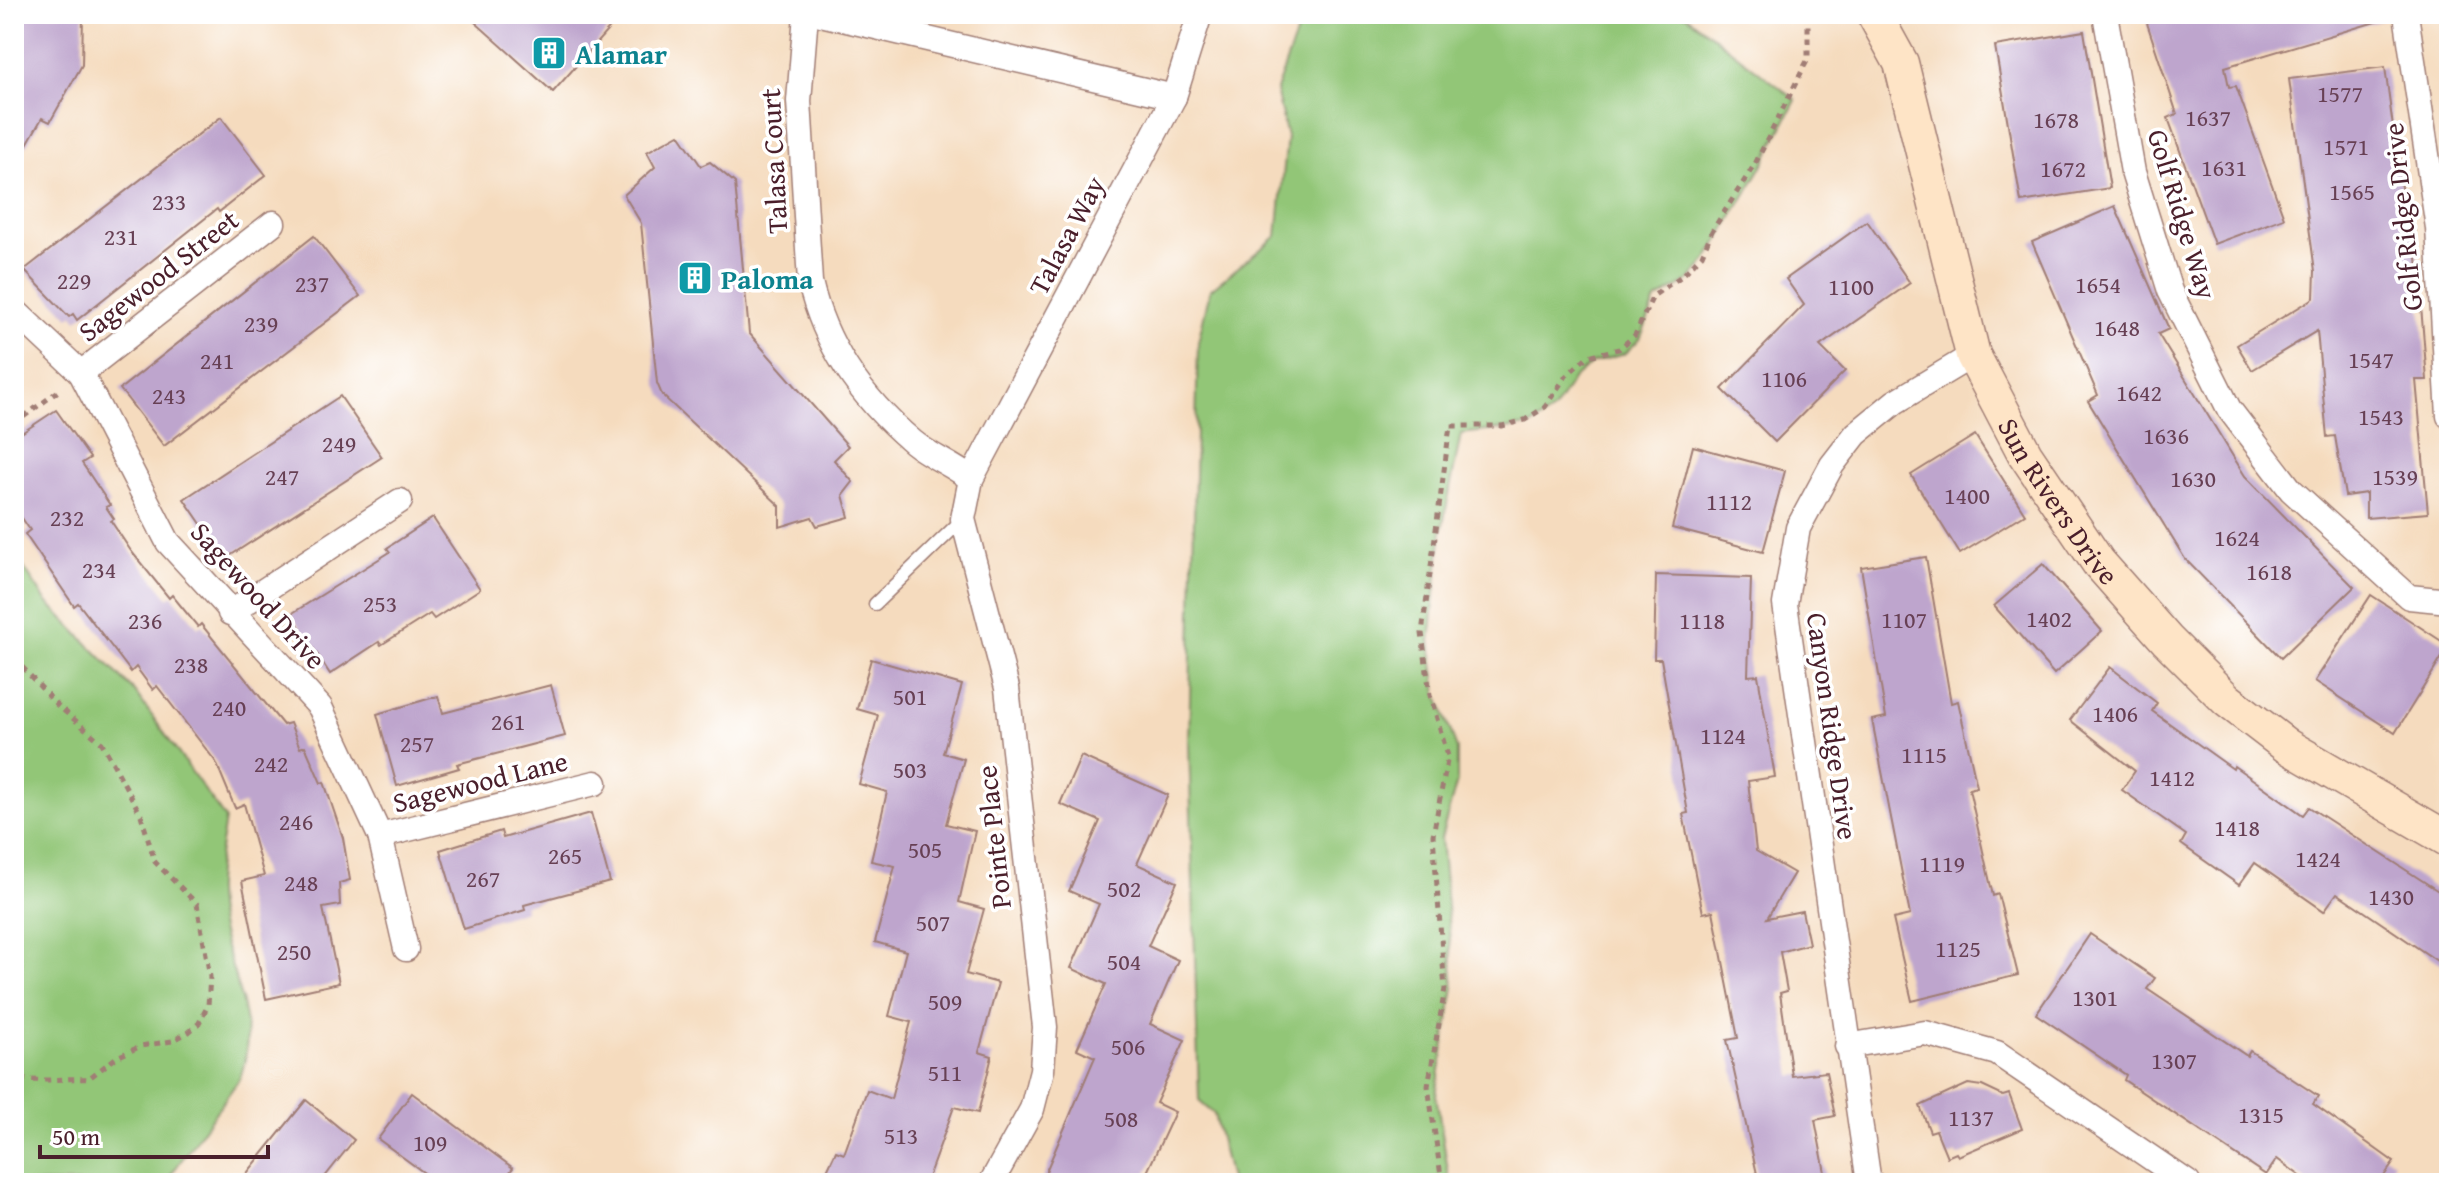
<svg xmlns="http://www.w3.org/2000/svg" width="2463" height="1197" viewBox="0 0 2463 1197" font-family="'Gentium Book Plus',serif">
	<style>
		.green { fill: #92c677; stroke: #6e7251; stroke-width: 2 }
		.building { fill: #bea5cd }
		.lines { fill: none; stroke-linecap: round; stroke-linejoin: round }
		.lane-casing { stroke: #a07d74; stroke-width: 15 }
		.street-casing { stroke: #a07d74; stroke-width: 27 }
		.secondary-casing { stroke: #a07d74; stroke-width: 37 }
		.path { stroke: #a07d74; stroke-width: 5; stroke-dasharray: 6 6; stroke-linecap: butt }
		.lane { stroke: #fff; stroke-width: 12 }
		.street { stroke: #fff; stroke-width: 24 }
		.secondary { stroke: #fee4c6; stroke-width: 34 }
		.labels { text-anchor: middle; dominant-baseline: central; stroke-width: 7; stroke-linejoin: round; paint-order: stroke }
		.number-label { font-size: 24px; fill: #674054 }
		.culture-label { font-size: 28px; font-weight: bold; fill: #0d838f; stroke: #fff; text-anchor: start }
		.street-label { font-size: 28px; fill: #4a1f2b; stroke: #fff }
	</style>
	<rect width="100%" height="100%" fill="#fff"/>
	<filter id="ink" filterUnits="userSpaceOnUse"><feTurbulence type="fractalNoise" baseFrequency=".0125" numOctaves="2"/><feDisplacementMap in="SourceGraphic" scale="16" xChannelSelector="R" yChannelSelector="G"/><feConvolveMatrix kernelMatrix="1 2 1 2 8 2 1 2 1" color-interpolation-filters="sRGB"/></filter>
	<filter id="wash" filterUnits="userSpaceOnUse"><feTurbulence type="fractalNoise" baseFrequency=".006" numOctaves="4" result="noise"/><feDisplacementMap in="SourceGraphic" scale="32" xChannelSelector="R" yChannelSelector="G"/><feGaussianBlur stdDeviation="1.8" result="paint"/><feColorMatrix in="noise" values="0 0 0 0 0 0 0 0 0 0 0 0 0 0 0 0 0 1.4 0 .05"/><feComposite in="paint" operator="in"/></filter>
	<g filter="url(#wash)">
		<rect width="100%" height="100%" fill="#f5dbbe"/>
		<g class="green">
			<polygon points="1329,14 1684,14 1796,100 1762,166 1707,260 1690,280 1656,300 1640,339 1624,354 1592,363 1574,378 1553,411 1530,426 1461,434 1442,529 1430,641 1437,693 1457,749 1457,781 1441,838 1454,987 1436,1095 1450,1183 1231,1183 1214,1114 1199,1101 1189,743 1198,342 1210,290 1277,236 1287,137 1276,90 1297,32"/>
			<path d="M14 553 46 601 135 692 225 819C222 842 215 869 216 892 217 956 264 1014 240 1078L165 1183H14Z"/>
		</g>
		<g id="blocks">
			<g class="building">
				<polygon points="14,14 83,14 82,65 50,122 42,118 14,167"/>
				<polygon points="466,14 622,14 553,92"/>
				<polygon points="2144,14 2381,14 2382,20 2225,67 2229,87 2236,86 2284,218 2214,244 2168,118 2177,114"/>
				<polygon points="2084,31 2110,188 2021,202 1995,46"/>
				<polygon points="2385,67 2407,233 2415,232 2427,380 2416,380 2428,513 2366,518 2366,493 2345,496 2335,436 2327,437 2317,331 2252,370 2237,345 2314,298 2315,271 2289,79"/>
				<polygon points="221,117 266,175 219,212 217,209 77,320 73,314 69,317 24,270"/>
				<polygon points="679,134 701,166 710,162 735,183 749,333 848,446 834,460 853,482 843,495 849,517 817,526 812,517 780,527 780,506 662,395 657,383 641,223 624,195 655,167 647,152"/>
				<polygon points="2115,206 2169,329 2158,334 2245,476 2354,587 2281,658 2185,559 2088,401 2098,395 2032,242"/>
				<polygon points="1867,221 1910,283 1820,346 1845,371 1775,442 1722,389 1804,305 1786,279"/>
				<polygon points="314,236 360,296 164,446 120,389"/>
				<polygon points="340,396 382,457 225,559 184,499"/>
				<polygon points="56,410 90,458 82,463 110,505 106,507 114,519 111,521 131,551 169,598 172,595 198,627 201,624 283,725 290,723 300,748 305,746 321,783 324,782 343,838 350,880 339,883 340,905 323,908 339,983 266,999 242,881 264,876 244,804 235,808 216,762 157,686 153,690 136,667 131,672 78,603 74,606 25,534 30,530 14,506 14,438"/>
				<polygon points="1975,435 2025,514 1960,554 1911,475"/>
				<polygon points="1693,446 1785,471 1763,552 1672,528"/>
				<polygon points="433,518 480,589 434,619 430,614 381,645 379,642 330,674 291,614 390,552 387,548"/>
				<polygon points="1926,557 1951,703 1958,701 1977,787 1969,789 1993,896 1998,894 2018,975 1912,1001 1893,919 1910,915 1872,720 1886,717 1861,567"/>
				<polygon points="2043,564 2102,631 2054,674 1994,606"/>
				<polygon points="1656,575 1751,578 1748,676 1758,675 1775,777 1748,781 1756,851 1794,873 1767,918 1802,911 1809,944 1780,952 1787,991 1780,993 1792,1076 1826,1072 1835,1116 1815,1120 1827,1183 1759,1183 1727,1040 1738,1038 1713,911 1703,913 1683,814 1688,813 1661,659 1654,659"/>
				<polygon points="2371,595 2449,646 2395,733 2315,681"/>
				<polygon points="871,659 962,685 943,753 964,759 946,824 975,831 959,902 984,909 966,974 998,983 979,1052 992,1056 978,1113 954,1107 926,1183 821,1183 836,1151 844,1154 867,1090 891,1099 911,1022 889,1016 906,951 875,942 895,866 871,861 887,792 859,784 878,715 857,709"/>
				<polygon points="2110,667 2157,703 2152,711 2233,769 2234,766 2303,815 2309,807 2449,898 2449,969 2337,893 2324,911 2255,863 2239,885 2181,844 2186,835 2122,790 2135,771 2070,720"/>
				<polygon points="551,685 565,736 457,764 459,768 397,786 377,714 438,696 443,713"/>
				<polygon points="1081,756 1168,795 1137,864 1177,882 1148,946 1178,960 1150,1024 1185,1040 1156,1103 1175,1112 1142,1183 1041,1183 1095,1057 1077,1049 1106,984 1071,968 1099,904 1069,891 1100,821 1060,804"/>
				<polygon points="591,813 610,882 524,905 525,910 464,929 440,850 501,831 503,838"/>
				<polygon points="2090,934 2155,978 2147,989 2247,1056 2250,1051 2318,1096 2313,1104 2394,1162 2379,1183 2310,1183 2277,1159 2266,1175 2124,1080 2126,1075 2036,1014"/>
				<polygon points="1968,1084 1982,1086 2003,1096 2009,1094 2022,1129 1958,1156 1956,1153 1947,1157 1936,1130 1930,1132 1920,1106"/>
				<polygon points="412,1093 513,1168 501,1183 438,1183 378,1139"/>
				<polygon points="306,1100 354,1140 320,1183 239,1183"/>
			</g>
		</g>
	</g>
	<g filter="url(#ink)">
		<use href="#blocks" fill-opacity="0" stroke="#a07d74" stroke-width="2"/>
		<g class="lines">
			<g class="lane-casing">
				<polyline id="lane" points="875,604 963,519"/>
			</g>
			<g class="street-casing">
				<g id="street">
					<path d="M806 14 799 101 810 282C825 346 862 399 913 442 930 456 953 465 971 479"/>
					<polyline points="821,14 1174,97"/>
					<polyline points="2105,14 2133,172 2170,291 2229,409 2291,490 2409,597 2449,601"/>
					<polyline points="2406,14 2438,228 2449,416"/>
					<polyline points="14,310 81,373 168,542 320,707 380,836 406,949"/>
					<polyline points="81,373 273,223"/>
					<polyline points="230,613 400,501"/>
					<polyline points="380,836 595,783"/>
					<polyline points="1847,1046 1925,1033 1997,1053 2188,1183"/>
					<polyline points="991,1183 1032,1109 1042,1070 1045,1027 1007,688 963,519 971,479 1174,97 1200,14"/>
					<polyline points="1869,1183 1785,604 1798,528 1832,465 1856,434 1895,402 1973,355"/>
				</g>
			</g>
			<g class="secondary-casing">
				<g id="secondary">
					<path id="s1" d="M1874 14 1901 63 1973 355 2025 454 2098 562 2167 640 2227 700 2287 746 2449 840"/>
				</g>
			</g>
			<g class="path">
				<polyline points="14,424 61,389"/>
				<path d="M14 658 56 704 102 743 141 815 155 862 197 904 210 977 208 1005 199 1023 189 1032 172 1041 141 1046 117 1057 88 1079C63 1077 37 1084 14 1077"/>
				<polyline points="1442,1183 1428,1086 1445,989 1433,835 1448,756 1430,695 1422,633 1450,426 1502,426 1525,420 1545,407 1566,376 1588,356 1619,349 1635,335 1653,296 1683,275 1702,255 1712,231 1755,164 1808,59 1808,14"/>
			</g>
			<use href="#lane" class="lane"/>
			<use href="#street" class="street"/>
			<use href="#secondary" class="secondary"/>
		</g>
	</g>
	<defs>
		<g id="building-square" transform="scale(1.8)"><rect x="-9" y="-9" width="18" height="18" rx="4" fill="#0f9aa8" stroke="#fff"/><path d="M-4-6H4V6H1V3H-1V6H-4ZM-2.5-4.3h1.7v1.8h-1.7ZM.8-4.3h1.7v1.8H.8ZM-2.5-1h1.7V.8h-1.7ZM.8-1h1.7V.8H.8Z" fill="#fff"/></g>
	</defs>
	<g fill-rule="evenodd">
		<use href="#building-square" x="549" y="53"/>
		<use href="#building-square" x="695" y="278"/>
	</g>
	<g class="labels">
		<g class="number-label">
			<text x="2340" y="93">1577</text>
			<text x="2208" y="117">1637</text>
			<text x="2056" y="119">1678</text>
			<text x="2346" y="146">1571</text>
			<text x="2224" y="167">1631</text>
			<text x="2063" y="168">1672</text>
			<text x="2352" y="191">1565</text>
			<text x="169" y="201">233</text>
			<text x="121" y="236">231</text>
			<text x="74" y="280">229</text>
			<text x="312" y="283">237</text>
			<text x="2098" y="284">1654</text>
			<text x="1851" y="286">1100</text>
			<text x="261" y="323">239</text>
			<text x="2117" y="327">1648</text>
			<text x="2371" y="359">1547</text>
			<text x="217" y="360">241</text>
			<text x="1784" y="378">1106</text>
			<text x="2139" y="392">1642</text>
			<text x="169" y="395">243</text>
			<text x="2381" y="416">1543</text>
			<text x="2166" y="435">1636</text>
			<text x="339" y="443">249</text>
			<text x="282" y="476">247</text>
			<text x="2395" y="476">1539</text>
			<text x="2193" y="478">1630</text>
			<text x="1967" y="495">1400</text>
			<text x="1729" y="501">1112</text>
			<text x="67" y="517">232</text>
			<text x="2237" y="537">1624</text>
			<text x="99" y="569">234</text>
			<text x="2269" y="571">1618</text>
			<text x="380" y="603">253</text>
			<text x="2049" y="618">1402</text>
			<text x="1904" y="619">1107</text>
			<text x="145" y="620">236</text>
			<text x="1702" y="620">1118</text>
			<text x="191" y="664">238</text>
			<text x="910" y="696">501</text>
			<text x="229" y="707">240</text>
			<text x="2115" y="713">1406</text>
			<text x="508" y="721">261</text>
			<text x="1723" y="735">1124</text>
			<text x="417" y="743">257</text>
			<text x="1924" y="754">1115</text>
			<text x="271" y="763">242</text>
			<text x="910" y="769">503</text>
			<text x="2172" y="777">1412</text>
			<text x="296" y="821">246</text>
			<text x="2237" y="827">1418</text>
			<text x="925" y="849">505</text>
			<text x="565" y="855">265</text>
			<text x="2318" y="858">1424</text>
			<text x="1942" y="863">1119</text>
			<text x="483" y="878">267</text>
			<text x="301" y="882">248</text>
			<text x="1124" y="888">502</text>
			<text x="2391" y="896">1430</text>
			<text x="933" y="922">507</text>
			<text x="1958" y="948">1125</text>
			<text x="294" y="951">250</text>
			<text x="1124" y="961">504</text>
			<text x="2095" y="997">1301</text>
			<text x="945" y="1001">509</text>
			<text x="1128" y="1046">506</text>
			<text x="2174" y="1060">1307</text>
			<text x="945" y="1072">511</text>
			<text x="2261" y="1114">1315</text>
			<text x="1971" y="1117">1137</text>
			<text x="1121" y="1118">508</text>
			<text x="901" y="1135">513</text>
			<text x="430" y="1142">109</text>
		</g>
		<g class="culture-label">
			<text x="575" y="53">Alamar</text>
			<text x="721" y="278">Paloma</text>
		</g>
		<g class="street-label">
			<text transform="translate(773 161) rotate(-93)">Talasa Court</text>
			<text transform="translate(2183 214) rotate(73)">Golf Ridge Way</text>
			<text transform="translate(2402 217) rotate(-96)">Golf Ridge Drive</text>
			<text transform="translate(1066 235) rotate(-62)">Talasa Way</text>
			<text transform="translate(158 275) rotate(-38)">Sagewood Street</text>
			<text stroke="none"><textPath href="#s1" startOffset="526">Sun Rivers Drive</textPath></text>
			<text transform="translate(259 595) rotate(48)">Sagewood Drive</text>
			<text transform="translate(1833 726) rotate(82)">Canyon Ridge Drive</text>
			<text transform="translate(480 781) rotate(-14)">Sagewood Lane</text>
			<text transform="translate(993 837) rotate(-96)">Pointe Place</text>
		</g>
	</g>
	<rect width="2463" height="1197" fill="none" stroke="#fff" stroke-width="48"/>
	<path d="M40 1145v12h228v-12" fill="none" stroke="#4a1f2b" stroke-width="4"/>
	<text x="52" y="1145" font-size="24" fill="#4a1f2b" stroke="#ffffff" stroke-width="6" paint-order="stroke">50 m</text>
</svg>
